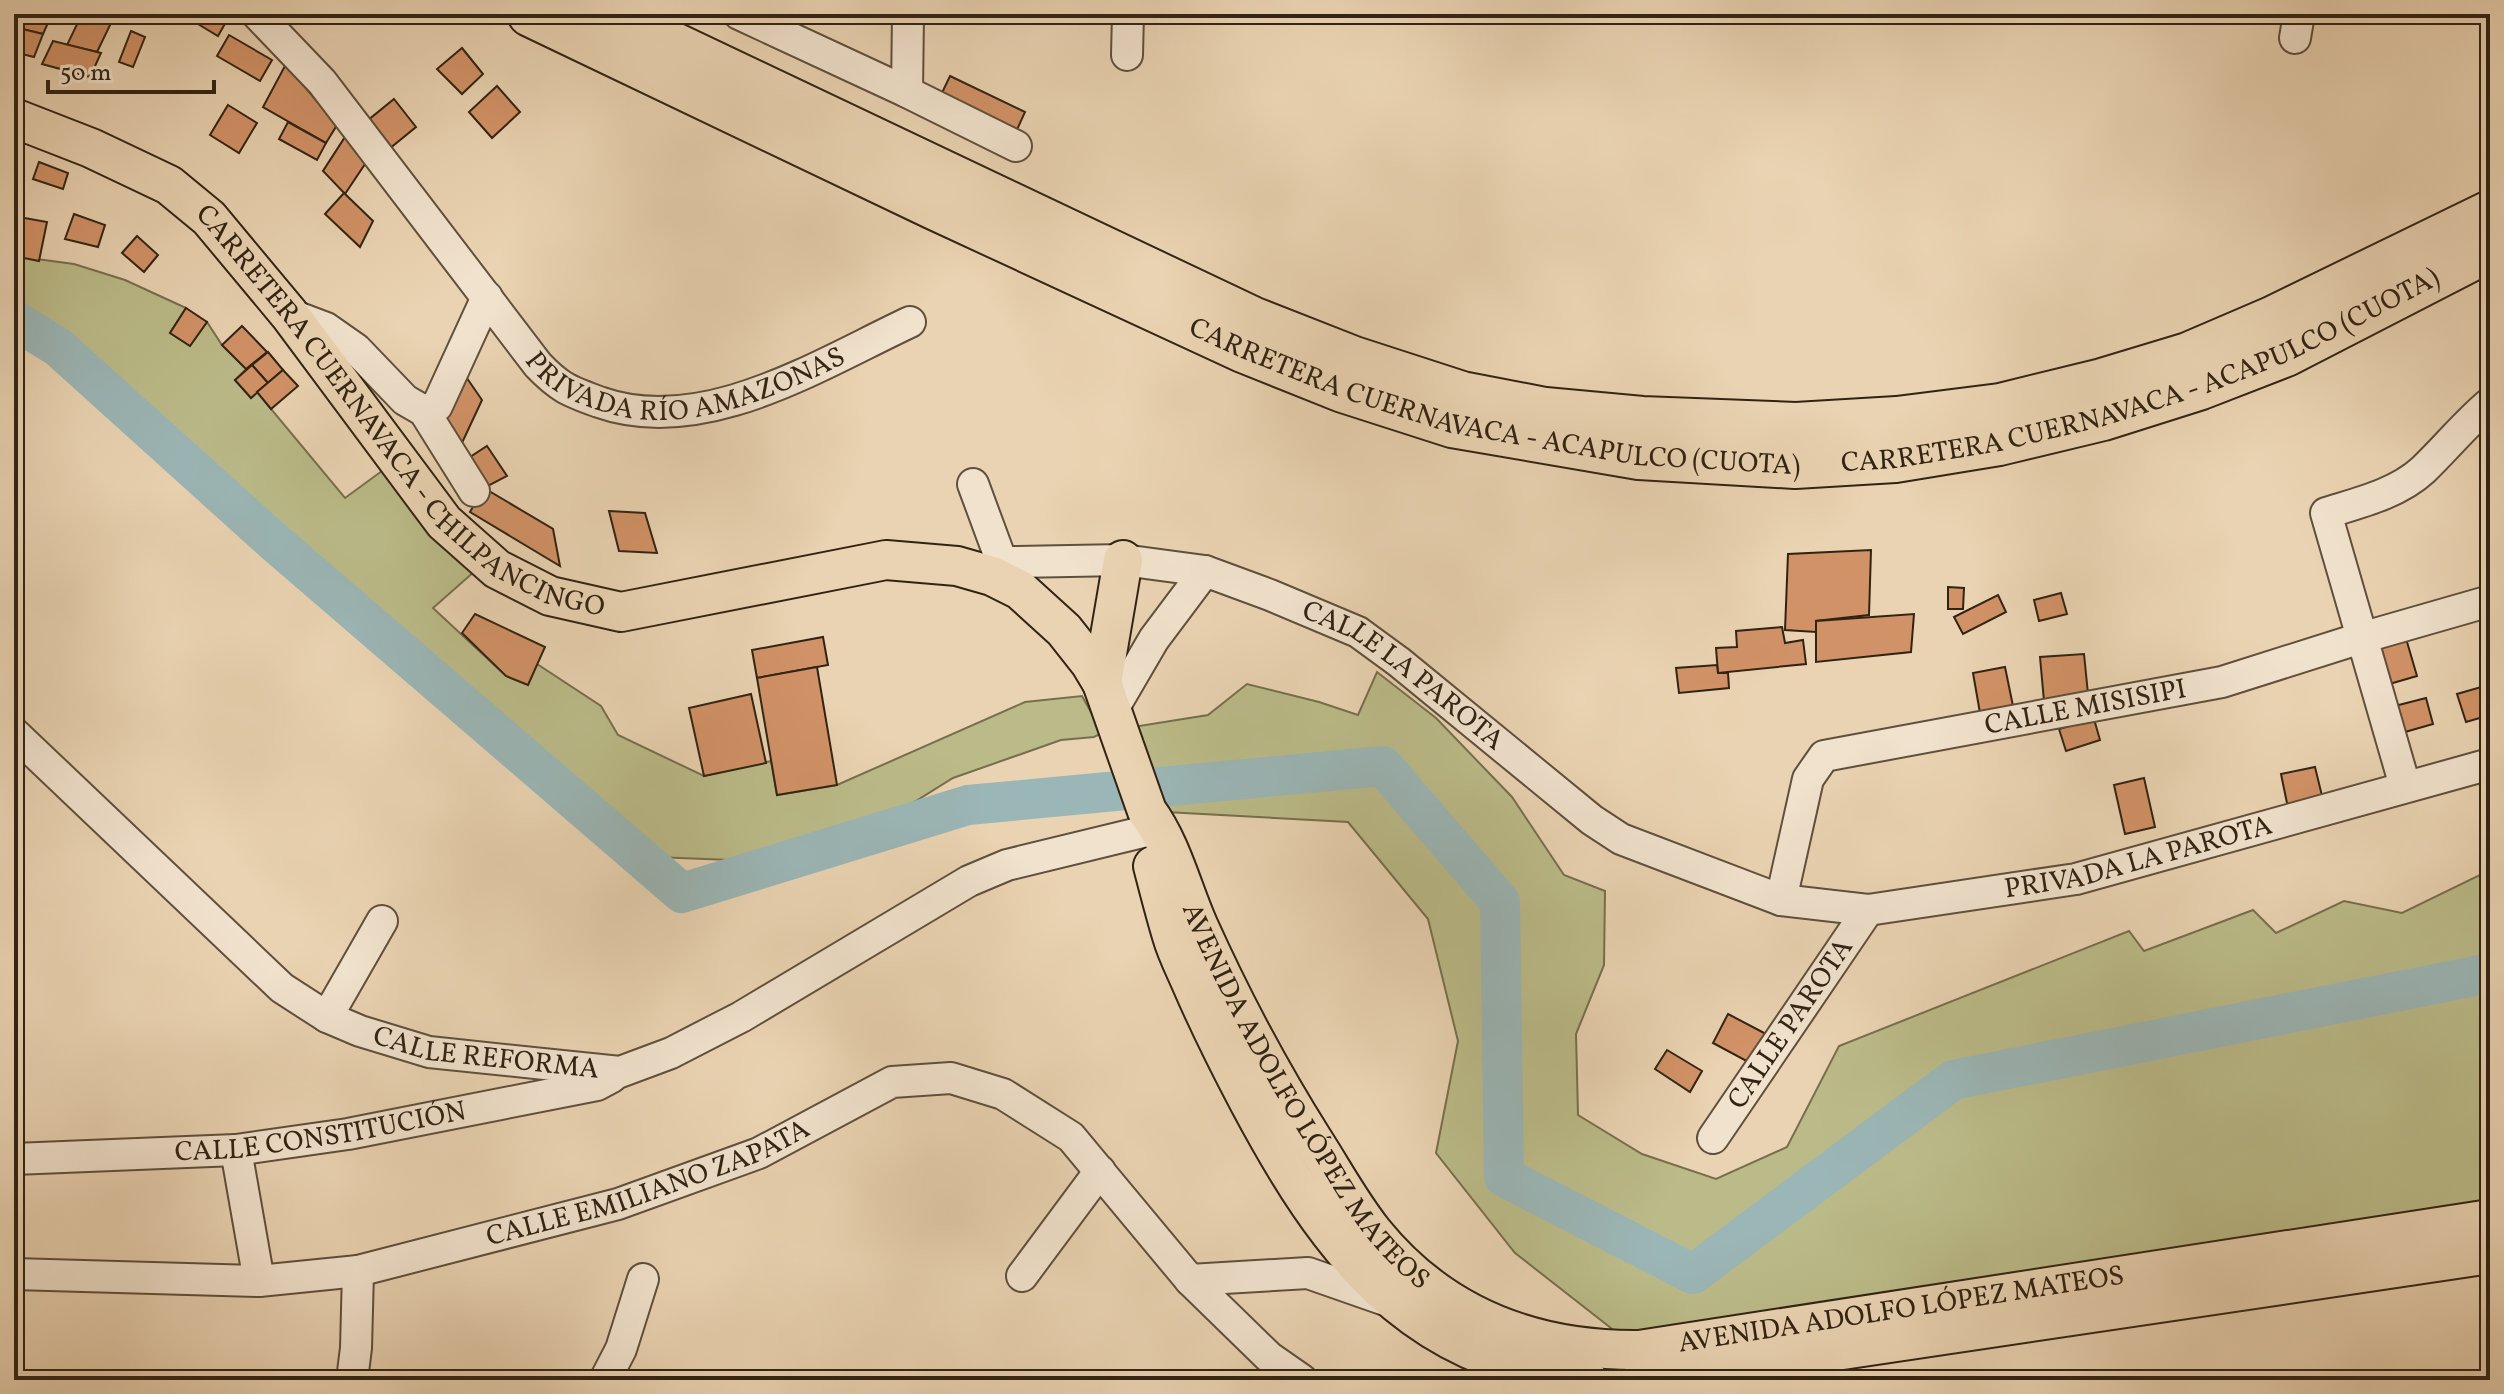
<svg xmlns="http://www.w3.org/2000/svg" width="2504" height="1394" viewBox="0 0 2504 1394" font-family="Vollkorn,serif">
	<style>
		.green { fill: #bbbb89; stroke: #766f4e; stroke-width: 2 }
		.lines { fill: none; stroke-linecap: round; stroke-linejoin: round }
		.river { stroke: #9bb6b6; stroke-width: 40 }
		.building { fill: #d29267; stroke: #312314; stroke-width: 2 }
		.minor-casing { stroke: #5f4f3c; stroke-width: 34 }
		.major-casing { stroke: #312314; stroke-width: 42 }
		.highway-casing { stroke: #312314; stroke-width: 48 }
		.minor { stroke: #f1e2cd; stroke-width: 30 }
		.major { stroke: #ead3b2; stroke-width: 38 }
		.highway { stroke: #ead3b2; stroke-width: 44 }
		.labels { text-anchor: middle; dominant-baseline: central; stroke-width: 6; stroke-linejoin: round; paint-order: stroke }
		.street-label { font-size: 28px; fill: #312314; stroke: #f1e2cd }
	</style>
	<rect width="100%" height="100%" fill="#ead3b2"/>
	<filter id="stains"><feTurbulence type="fractalNoise" baseFrequency=".0025" numOctaves="4"/><feColorMatrix values="0 0 0 0 .2 0 0 0 0 .09 0 0 0 0 .02 0 0 0 .5 -.17"/></filter>
	<radialGradient id="worn" r=".72"><stop offset=".6" stop-color="#630" stop-opacity="0"/><stop offset="1" stop-color="#630" stop-opacity=".3"/></radialGradient>
	<polygon class="green" points="14,256 74,264 125,280 186,308 170,333 190,346 207,322 222,345 246,369 235,380 251,398 257,392 345,498 386,468 475,571 433,608 506,676 528,685 537,664 601,706 618,735 704,776 771,761 777,795 837,785 1025,702 1082,696 1102,732 1208,715 1247,684 1319,702 1358,715 1377,672 1436,718 1512,797 1564,875 1605,891 1604,965 1576,1034 1578,1115 1642,1154 1716,1179 1787,1147 1839,1046 2129,931 2144,951 2253,910 2276,933 2344,901 2402,913 2490,870 2490,1219 1639,1350 1515,1253 1436,1153 1458,1041 1428,919 1348,822 1147,811 1102,733 1094,737 1061,740 953,778 863,834 756,861 654,857 574,814 306,551 220,479 79,350 35,326 14,322"/>
	<g class="lines">
		<polyline class="river" points="14,320 58,347 272,540 682,893 968,805 1383,766 1500,902 1504,1177 1693,1274 1953,1080 2490,973"/>
	</g>
	<g class="building">
		<polygon points="14,14 52,14 43,34 14,27"/>
		<polygon points="82,14 112,21 97,52 67,45"/>
		<polygon points="197,14 218,14 227,20 218,36 193,21"/>
		<polygon points="14,27 43,34 34,57 14,52"/>
		<polygon points="131,31 145,37 133,67 119,62"/>
		<polygon points="229,35 272,60 260,81 217,56"/>
		<polygon points="53,41 101,53 90,77 42,64"/>
		<polygon points="462,48 483,74 462,94 437,69"/>
		<polygon points="286,64 337,125 326,143 263,107"/>
		<polygon points="950,76 1025,112 1015,134 939,99"/>
		<polygon points="497,86 520,112 492,138 469,112"/>
		<polygon points="394,99 416,127 389,149 367,121"/>
		<polygon points="228,105 257,123 239,153 210,135"/>
		<polygon points="288,122 326,143 317,160 279,139"/>
		<polygon points="345,137 367,161 345,194 323,171"/>
		<polygon points="39,162 68,173 63,189 33,179"/>
		<polygon points="344,193 373,221 360,247 325,214"/>
		<polygon points="74,214 105,225 98,247 65,239"/>
		<polygon points="19,217 47,222 39,261 14,256"/>
		<polygon points="137,236 158,255 144,272 122,253"/>
		<polygon points="186,308 207,322 190,346 170,333"/>
		<polygon points="242,326 267,352 246,369 222,345"/>
		<polygon points="268,352 283,370 268,383 252,365"/>
		<polygon points="252,365 268,383 251,398 235,380"/>
		<polygon points="460,368 482,400 461,445 440,417"/>
		<polygon points="283,370 298,386 271,409 257,392"/>
		<polygon points="487,446 507,476 484,488 464,461"/>
		<polygon points="484,488 553,529 560,566 470,512"/>
		<polygon points="609,511 645,513 657,553 619,551"/>
		<polygon points="1871,550 1869,615 1816,621 1816,632 1785,630 1788,554"/>
		<polygon points="1948,587 1964,588 1963,609 1948,609"/>
		<polygon points="2061,593 2067,614 2039,621 2034,600"/>
		<polygon points="1998,595 2006,612 1963,634 1954,617"/>
		<polygon points="475,614 545,647 528,685 506,676 462,633"/>
		<polygon points="1914,614 1911,652 1816,662 1816,621"/>
		<polygon points="1782,627 1785,643 1803,640 1806,664 1718,673 1716,648 1737,647 1736,631"/>
		<polygon points="2405,635 2417,676 2386,685 2374,643"/>
		<polygon points="823,637 828,665 757,678 752,650"/>
		<polygon points="2084,654 2088,694 2044,701 2040,657"/>
		<polygon points="1717,665 1718,673 1728,673 1729,688 1679,693 1676,668"/>
		<polygon points="817,667 837,785 777,795 757,678"/>
		<polygon points="2005,667 2013,706 1980,713 1973,673"/>
		<polygon points="2488,685 2490,715 2466,722 2457,694"/>
		<polygon points="751,694 766,763 704,776 689,708"/>
		<polygon points="2426,698 2433,724 2398,734 2391,707"/>
		<polygon points="2094,719 2100,740 2066,751 2059,729"/>
		<polygon points="2315,767 2323,800 2288,808 2281,774"/>
		<polygon points="2144,778 2155,827 2125,834 2114,785"/>
		<polygon points="1728,1014 1768,1035 1752,1064 1713,1043"/>
		<polygon points="1667,1050 1702,1071 1690,1092 1655,1069"/>
	</g>
	<g class="lines">
		<g class="minor-casing">
			<g id="minor">
				<path id="s1" d="M257 14 322 82 538 365C560 388 569 391 599 402 703 439 818 365 910 322"/>
				<polyline points="739,14 907,92 1016,146"/>
				<polyline points="2295,38 2299,14"/>
				<polyline points="1127,55 1128,14"/>
				<polyline points="907,92 908,14"/>
				<polyline points="289,314 326,328 356,349 405,400 424,411 474,491"/>
				<polyline points="424,411 437,406 487,297"/>
				<polyline points="973,484 1004,568"/>
				<path id="s2" d="M992 576 1013 562 1123 560 1205 571 1270 595 1358 632 1399 662 1592 820 1621 839 1781 900 1868 910 2076 879 2490 764"/>
				<polyline points="1112,711 1154,639 1205,571"/>
				<path id="s3" d="M14 733 282 988 327 1017 360 1031 429 1052 620 1072 671 1053 741 1017 969 881 1007 865 1159 828"/>
				<path d="M2405 786 2326 513C2358 503 2397 494 2423 470 2446 448 2465 424 2490 403"/>
				<path id="s4" d="M1781 900 1808 779 1824 756 2222 682 2361 638 2490 601"/>
				<polyline points="327,1017 382,921"/>
				<path id="s5" d="M1713 1138 1868 910"/>
				<polyline points="236,1150 259,1281"/>
				<path id="s6" d="M14 1159 236 1150 348 1134 597 1085 612 1077"/>
				<path id="s7" d="M14 1274 259 1281 358 1271 618 1204 759 1153 892 1082 951 1078 1003 1094 1071 1137 1190 1280 1269 1357 1302 1380"/>
				<polyline points="1022,1276 1100,1171"/>
				<polyline points="1190,1280 1308,1273 1391,1302"/>
				<polyline points="352,1380 356,1348 358,1271"/>
				<polyline points="605,1380 621,1349 643,1279"/>
			</g>
		</g>
		<g class="major-casing">
			<g id="major">
				<path id="s8" d="M14 118 91 148 169 185 209 218 289 314 444 522 497 569 550 596 621 612 886 560 957 566 992 576 1020 590 1064 630 1090 663 1102 683 1147 811C1172 845 1182 889 1199 927 1232 1000 1270 1072 1313 1140 1333 1171 1350 1203 1373 1232 1441 1316 1533 1351 1639 1350L2490 1219"/>
				<polyline points="1102,683 1123,560"/>
				<path d="M1153 866C1159 889 1165 913 1172 936 1177 954 1186 970 1193 987 1210 1026 1229 1064 1249 1102 1326 1247 1411 1364 1588 1380"/>
				<polyline points="1640,1380 2490,1254"/>
			</g>
		</g>
		<g class="highway-casing">
			<g id="highway">
				<path id="s9" d="M530 14 934 207 1243 350 1343 390 1452 425 1639 457 1795 466 1895 460 1999 443 2103 418 2201 387 2286 354 2490 249"/>
				<polyline points="609,14 1252,319 1354,359 1462,394 1545,410 1642,419 1796,425 1897,419 2000,406 2102,381 2188,355 2272,319 2490,213"/>
			</g>
		</g>
		<use href="#minor" class="minor"/>
		<use href="#major" class="major"/>
		<use href="#highway" class="highway"/>
	</g>
	<g class="labels">
		<g class="street-label">
			<text stroke="none"><textPath href="#s1" startOffset="608">PRIVADA RÍO AMAZONAS</textPath></text>
			<text stroke="none"><textPath href="#s9" startOffset="1718">CARRETERA CUERNAVACA - ACAPULCO (CUOTA)</textPath></text>
			<text stroke="none"><textPath href="#s9" startOffset="1046">CARRETERA CUERNAVACA - ACAPULCO (CUOTA)</textPath></text>
			<text stroke="none"><textPath href="#s8" startOffset="500">CARRETERA CUERNAVACA - CHILPANCINGO</textPath></text>
			<text stroke="none"><textPath href="#s2" startOffset="444">CALLE LA PAROTA</textPath></text>
			<text stroke="none"><textPath href="#s4" startOffset="418">CALLE MISISIPI</textPath></text>
			<text stroke="none"><textPath href="#s2" startOffset="1252">PRIVADA LA PAROTA</textPath></text>
			<text stroke="none"><textPath href="#s5" startOffset="138">CALLE PAROTA</textPath></text>
			<text stroke="none"><textPath href="#s3" startOffset="588">CALLE REFORMA</textPath></text>
			<text stroke="none"><textPath href="#s8" startOffset="1806">AVENIDA ADOLFO LÓPEZ MATEOS</textPath></text>
			<text stroke="none"><textPath href="#s6" startOffset="308">CALLE CONSTITUCIÓN</textPath></text>
			<text stroke="none"><textPath href="#s7" startOffset="648">CALLE EMILIANO ZAPATA</textPath></text>
			<text stroke="none"><textPath href="#s8" startOffset="2524">AVENIDA ADOLFO LÓPEZ MATEOS</textPath></text>
		</g>
	</g>
	<rect width="2504" height="1394" fill="none" stroke="#ead3b2" stroke-width="48"/>
	<rect x="16" y="16" width="2472" height="1362" fill="none" stroke="#312314" stroke-width="4"/>
	<rect x="24" y="24" width="2456" height="1346" fill="none" stroke="#312314" stroke-width="2"/>
	<path d="M48 80v12h166v-12" fill="none" stroke="#312314" stroke-width="4"/>
	<text x="60" y="80" font-size="24" fill="#312314" stroke="#f1e2cd" stroke-width="6" paint-order="stroke">50 m</text>
	<rect width="100%" height="100%" filter="url(#stains)"/>
	<rect width="100%" height="100%" fill="url(#worn)"/>
</svg>
